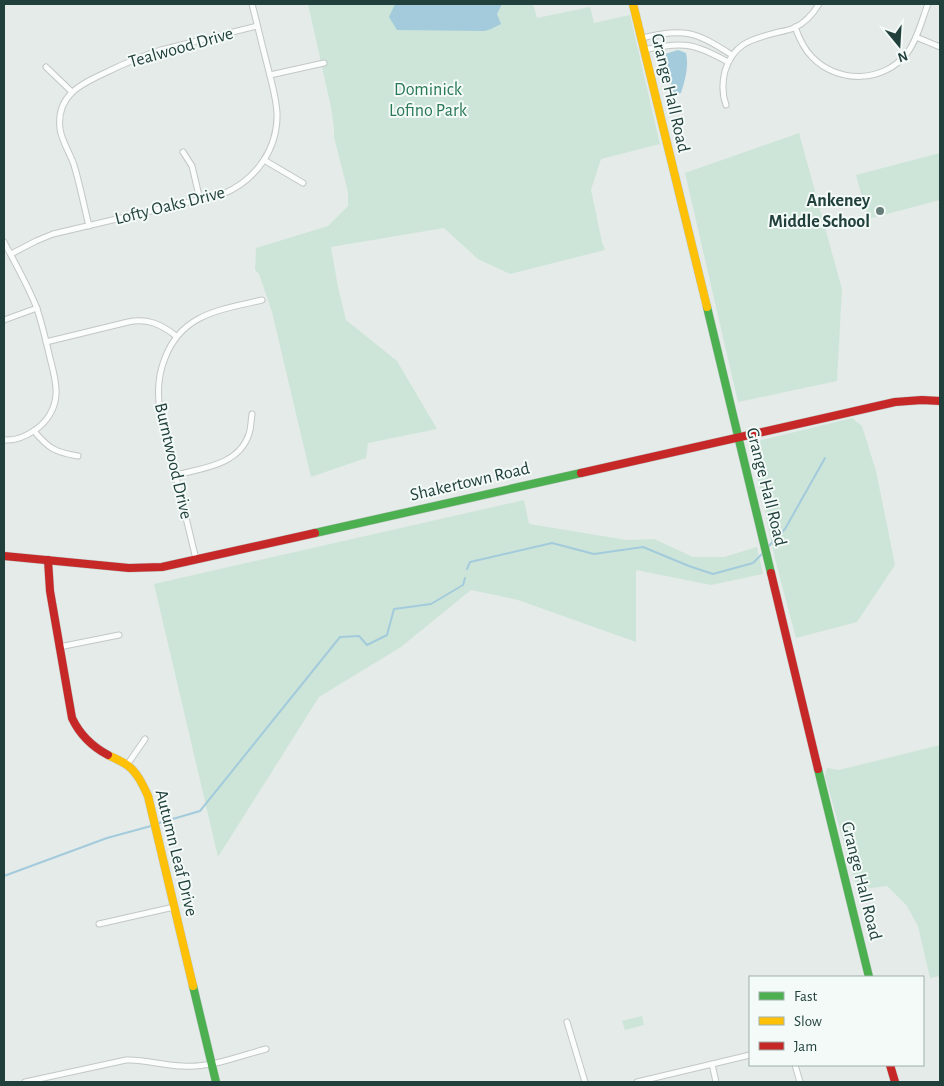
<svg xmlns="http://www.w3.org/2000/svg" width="944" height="1086" viewBox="0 0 944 1086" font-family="'Alegreya Sans',sans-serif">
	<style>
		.green { fill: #cde5d8 }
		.water { fill: #a3cbdc }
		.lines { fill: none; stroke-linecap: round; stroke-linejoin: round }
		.stream { stroke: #a3cbdc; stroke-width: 2 }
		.street-casing { stroke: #c2c8c6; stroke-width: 7 }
		.fast-casing { stroke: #c0c9c7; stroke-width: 9 }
		.slow-casing { stroke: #c0c9c7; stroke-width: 9 }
		.jam-casing { stroke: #c0c9c7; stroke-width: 9 }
		.street { stroke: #fbfcfc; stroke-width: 5 }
		.fast { stroke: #4caf50; stroke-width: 8 }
		.slow { stroke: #ffc107; stroke-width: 8 }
		.jam { stroke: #c62828; stroke-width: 8 }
		.poi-dot { fill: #667c79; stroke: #f3faf7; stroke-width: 2 }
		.labels { text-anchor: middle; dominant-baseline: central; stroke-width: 4; stroke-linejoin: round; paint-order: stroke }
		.street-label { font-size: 18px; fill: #21403c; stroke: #f3faf7 }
		.park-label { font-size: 18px; fill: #297955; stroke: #f3faf7 }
		.poi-label { font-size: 18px; font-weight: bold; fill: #21403c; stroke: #f3faf7; text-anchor: end }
	</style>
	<rect width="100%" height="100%" fill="#e5ebe9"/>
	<g class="green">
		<polygon points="308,4 533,4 537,18 590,7 594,23 630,15 660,144 601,159 591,190 602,242 605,250 510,274 478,259 444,228 331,247 338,287 346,320 397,361 437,429 368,443 366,458 311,477 272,312 259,274 255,270 256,248 328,226 348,206 348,192 334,137 334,128 331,107"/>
		<polygon points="799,133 842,289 837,381 738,402 685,173"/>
		<polygon points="940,153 940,200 868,219 856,175"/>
		<polygon points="852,418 862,426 876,471 895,565 857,622 796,638 776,563 750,443"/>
		<polygon points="524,500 529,524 627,540 654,539 693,557 724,557 757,547 763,574 711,585 636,570 636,642 518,600 471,590 401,647 319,697 218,857 154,584"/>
		<polygon points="940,745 940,976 930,978 918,926 907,906 887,886 857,890 825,776 827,768 839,770"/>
		<polygon points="642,1016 644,1025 625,1030 622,1021"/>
	</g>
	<g class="water">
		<polygon points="395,4 502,4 497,14 501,24 491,29 485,31 397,30 389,17"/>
		<path d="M678 50 686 53C689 67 685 80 681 93L676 94 673 93 665 54Z"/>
	</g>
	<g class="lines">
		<g class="stream">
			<polyline points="767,548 785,529 825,458"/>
			<polyline points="467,569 470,562 552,543 594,554 643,547 689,566 713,574 753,563 764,552"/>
			<polyline points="159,823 200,811 340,637 359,636 367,645 387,635 394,609 431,604 463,585 465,578"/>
			<polyline points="4,876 107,838 151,826"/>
		</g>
		<g class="street-casing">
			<g id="street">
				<path d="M795 27C799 38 804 49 812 57 838 84 884 83 907 53 917 41 922 19 928 4"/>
				<polyline points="916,37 940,47"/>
				<path d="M642 38C686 28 694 31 732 55"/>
				<path d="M644 50C683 41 694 43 728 62"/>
				<polyline points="46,67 72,92"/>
				<polyline points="270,75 324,63"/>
				<path d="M726 105C722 94 722 83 725 71 734 42 753 39 779 32 784 31 789 30 794 28 805 23 813 14 819 4"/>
				<polyline points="183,152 192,166 200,200"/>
				<polyline points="264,160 303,183"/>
				<path d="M89 226C84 206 80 185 74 165 70 153 62 142 60 129 56 95 81 84 107 72 125 63 142 56 161 50L257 26"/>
				<path d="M4 242C15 263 27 284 36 306 42 323 46 341 50 358 53 370 57 383 56 395 55 409 47 422 35 430 25 437 16 441 4 440"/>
				<path d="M11 254 36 241 53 234 223 194C256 180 278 149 277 113 276 95 270 77 266 60 261 41 257 23 252 4"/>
				<polyline points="4,320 37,308"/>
				<path d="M46 342 128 322C147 318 161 324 176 336"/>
				<path d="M34 431C49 449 55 452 78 456"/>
				<path d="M176 475C203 468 239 465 249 434 251 428 251 421 252 414"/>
				<path d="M196 559 160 411C157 392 158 375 165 358 182 313 221 310 262 300"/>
				<polyline points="59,647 119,635"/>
				<polyline points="127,765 145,739"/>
				<polyline points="99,924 174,907"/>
				<polyline points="567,1022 585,1082"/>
				<polyline points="712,1064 716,1082"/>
				<polyline points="795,1065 800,1082"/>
				<path d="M25 1082 126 1060C145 1059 164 1066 183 1066 211 1068 239 1056 266 1049"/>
				<polyline points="637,1082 750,1055"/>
			</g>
		</g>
		<g class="fast-casing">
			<g id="fast">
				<polyline points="707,307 771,573"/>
				<polyline points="315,533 581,473"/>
				<polyline points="818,769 869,977"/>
				<polyline points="193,986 216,1082"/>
			</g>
		</g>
		<g class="slow-casing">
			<g id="slow">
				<polyline points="633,4 707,307"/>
				<path d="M108 755C114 758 121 761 127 765 137 772 143 785 148 796L193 986"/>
			</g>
		</g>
		<g class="jam-casing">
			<g id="jam">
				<polyline points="581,473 895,402 922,400 940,401"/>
				<polyline points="4,556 129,568 162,567 315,533"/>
				<path d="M48 560 50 591 72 718C80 735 91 746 108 755"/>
				<polyline points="771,573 818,769"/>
				<polyline points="890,1065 895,1082"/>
			</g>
		</g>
		<use href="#street" class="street"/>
		<use href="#fast" class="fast"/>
		<use href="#slow" class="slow"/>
		<use href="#jam" class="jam"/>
	</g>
	<circle class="poi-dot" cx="880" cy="211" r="5"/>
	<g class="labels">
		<g class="street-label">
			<text transform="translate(181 48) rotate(-16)">Tealwood Drive</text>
			<text transform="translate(670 93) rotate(77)">Grange Hall Road</text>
			<text transform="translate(170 206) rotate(-14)">Lofty Oaks Drive</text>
			<text transform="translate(173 461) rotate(77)">Burntwood Drive</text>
			<text transform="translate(470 482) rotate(-13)">Shakertown Road</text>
			<text transform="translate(766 487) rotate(76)">Grange Hall Road</text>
			<text transform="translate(176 853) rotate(76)">Autumn Leaf Drive</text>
			<text transform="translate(861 881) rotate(76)">Grange Hall Road</text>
		</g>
		<g class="park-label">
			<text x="428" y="90">Dominick<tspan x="428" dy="21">Lofino Park</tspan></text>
		</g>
		<g class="poi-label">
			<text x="870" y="201">Ankeney<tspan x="870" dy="21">Middle School</tspan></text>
		</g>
	</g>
	<rect width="944" height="1086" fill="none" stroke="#21403c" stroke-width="10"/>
	<rect x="749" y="976" width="175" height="90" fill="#f3faf7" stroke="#9fb0ac"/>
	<rect x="759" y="992" width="25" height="8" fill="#4caf50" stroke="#9fb0ac"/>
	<text x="794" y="1001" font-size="15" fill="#21403c">Fast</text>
	<rect x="759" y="1017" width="25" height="8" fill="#ffc107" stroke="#9fb0ac"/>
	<text x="794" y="1026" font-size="15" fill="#21403c">Slow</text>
	<rect x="759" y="1042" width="25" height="8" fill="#c62828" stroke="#9fb0ac"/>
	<text x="794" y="1051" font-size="15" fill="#21403c">Jam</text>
	<g transform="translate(899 45) rotate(162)" stroke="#f3faf7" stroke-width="4" paint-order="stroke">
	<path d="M0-4L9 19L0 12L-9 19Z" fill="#21403c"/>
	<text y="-8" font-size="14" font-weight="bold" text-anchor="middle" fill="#21403c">N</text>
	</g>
</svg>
